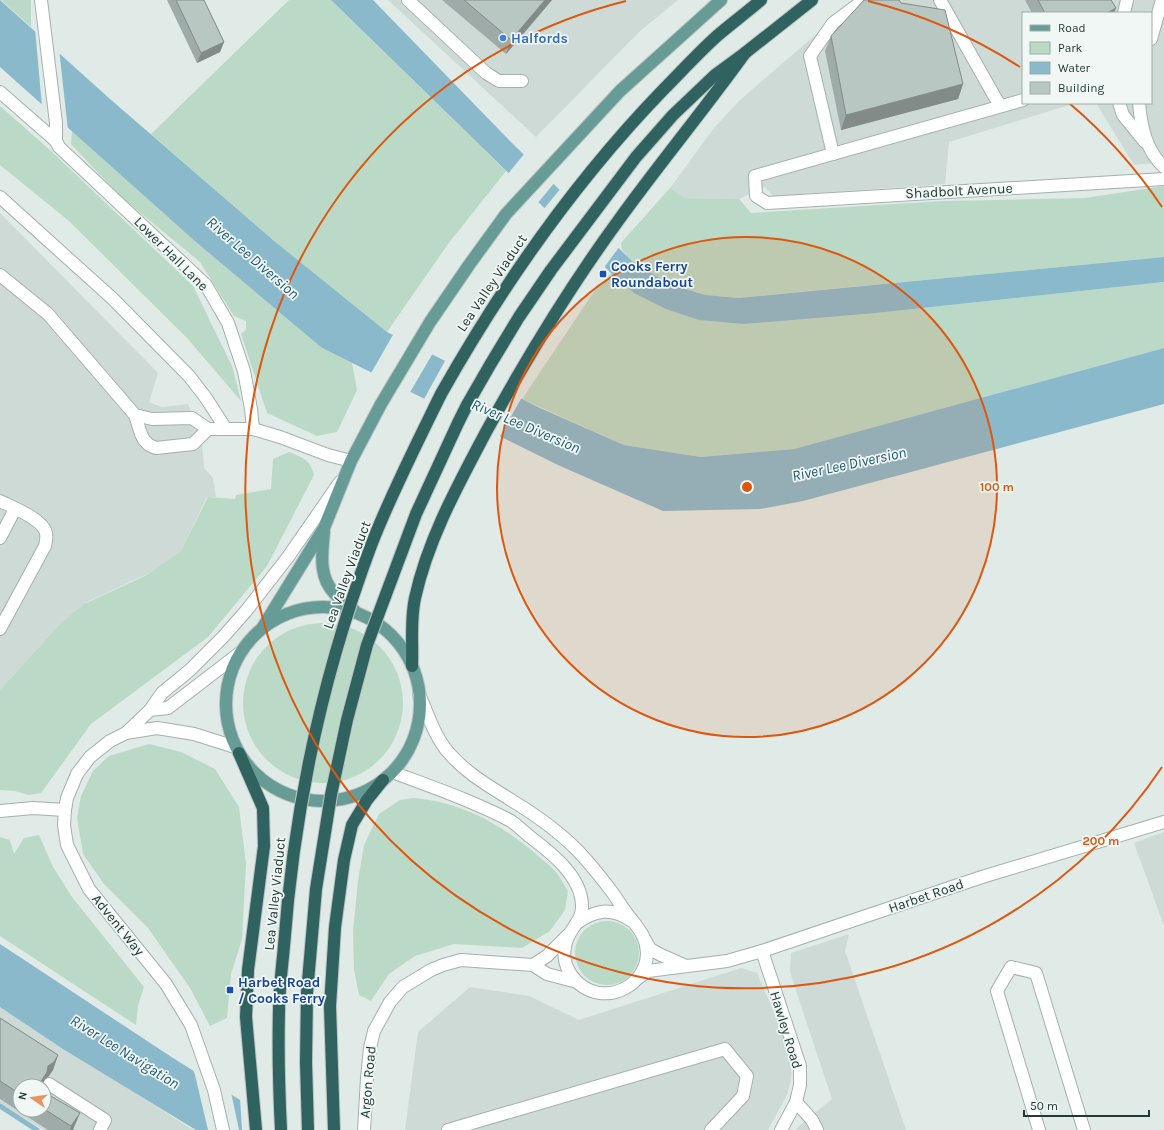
<svg xmlns="http://www.w3.org/2000/svg" width="1164" height="1130" viewBox="0 0 1164 1130" font-family="Karla,sans-serif">
	<style>
		.built { fill: #cedad6; fill-rule: evenodd }
		.green { fill: #badac7 }
		.water { fill: #8bb9cc }
		.pier { fill: #e0eae7 }
		.lines { fill: none; stroke-linecap: round; stroke-linejoin: round }
		.stream { stroke: #8bb9cc; stroke-width: 5 }
		.minor-casing { stroke: #a3b1ae; stroke-width: 14 }
		.major-casing { stroke: #bdc4c3; stroke-width: 14 }
		.highway-casing { stroke: #bdc4c3; stroke-width: 14 }
		.minor { stroke: #fff; stroke-width: 12 }
		.major { stroke: #679c96; stroke-width: 12 }
		.highway { stroke: #30635f; stroke-width: 12 }
		.highway-bridge-casing { stroke: #bdc4c3; stroke-width: 14; stroke-linecap: butt }
		.highway-bridge { stroke: #30635f; stroke-width: 12 }
		.wall { fill: #9faba8 }
		.shaded-wall { fill: #828b88 }
		.building { fill: #b9c7c3; stroke: #828b88 }
		.ring { fill: none; stroke: #de570e; stroke-width: 2 }
		.shop-dot { fill: #3f7fe0; stroke: #f0f7f4; stroke-width: 1.5 }
		.transit-dot { fill: #1a4fb4; stroke: #f0f7f4; stroke-width: 1.5 }
		.labels { text-anchor: middle; dominant-baseline: central; stroke-width: 3.5; stroke-linejoin: round; paint-order: stroke }
		.shop-label { font-size: 14px; font-weight: bold; fill: #366cbe; stroke: #f0f7f4; text-anchor: start }
		.street-label { font-size: 14px; fill: #223936; stroke: #f0f7f4 }
		.transit-label { font-size: 14px; font-weight: bold; fill: #164399; stroke: #f0f7f4; text-anchor: start }
		.water-label { font-size: 15px; font-style: italic; fill: #205970; stroke: #f0f7f4 }
		.centre { fill: #de570e; stroke: #f0f7f4; stroke-width: 2 }
		.ring-label { font-size: 12px; text-anchor: middle; font-weight: bold; fill: #de570e; stroke: #f0f7f4; stroke-width: 3.5; stroke-linejoin: round; paint-order: stroke }
	</style>
	<rect width="100%" height="100%" fill="#e0eae7"/>
	<g class="built">
		<polygon points="388,0 678,0 640,31 536,137"/>
		<polygon points="856,0 1164,0 1164,162 1134,165 1096,103 1151,103 1151,13 1023,13 1023,103 1076,103 949,142 945,184 773,196 765,187 739,199 685,198 670,188 714,128 740,100"/>
		<polygon points="0,213 158,373 149,402 162,407 188,404 202,442 204,468 213,478 216,497 207,497 181,551 149,573 87,602 60,624 0,690"/>
		<polygon points="1164,832 1164,926 1134,843"/>
		<polygon points="849,934 845,951 906,1130 796,1130 799,1126 832,1099 790,972 791,953"/>
		<polygon points="741,968 757,973 790,1050 792,1063 791,1080 787,1095 768,1130 405,1130 418,1032 470,987 529,996 579,1020"/>
		<path d="M0 1006 193 1130H44L0 1104ZM20 1086H44V1110H20Z"/>
	</g>
	<g class="green">
		<polygon points="1,0 31,0 31,27"/>
		<polygon points="289,0 331,0 506,171 448,244 387,332 273,240 151,134"/>
		<polygon points="0,106 51,151 193,286 232,366 241,401 187,338 69,221 0,165"/>
		<polygon points="72,131 197,243 322,348 352,363 357,390 337,432 317,436 267,413 241,334 246,330 246,321 234,316 200,262 120,196 71,144"/>
		<polygon points="1164,186 1164,257 737,298 706,295 671,285 632,261 622,250 621,243 670,188 685,198 739,199 751,213 943,201 1085,198"/>
		<polygon points="611,273 634,293 876,313 1164,282 1164,348 794,449 701,457 624,445 522,399 593,293"/>
		<path d="M289 452C303 458 310 459 314 475L267 566 208 637 91 724 41 793 28 795 15 791 0 790V690L60 624 84 604 145 576 181 551 208 497 235 499 236 495 271 489 273 459Z"/>
		<circle cx="323" cy="703" r="80"/>
		<polygon points="149,744 181,752 215,769 239,807 246,864 242,939 231,974 227,1018 210,1026 190,988 148,928 104,884 83,854 77,818 81,796 93,771 109,756"/>
		<path d="M413 798C459 801 501 824 536 854 542 860 550 865 555 871 560 877 564 885 568 891L565 910 550 931 522 948 454 944 415 956 389 974 371 1001 359 995 354 969 353 931 358 881 364 845 379 814 400 800Z"/>
		<polygon points="39,835 53,867 72,897 144,987 138,1006 136,1025 0,936 0,837 10,840 14,854 24,838"/>
		<circle cx="607" cy="953" r="32"/>
	</g>
	<g class="water">
		<polygon points="0,0 110,99 273,240 387,332 540,408 624,445 701,457 794,449 1164,348 1164,404 803,501 760,509 663,511 560,466 322,348 197,243 0,67"/>
		<polygon points="331,0 373,0 511,142 632,261 671,285 706,295 738,298 1164,257 1164,282 876,313 743,324 699,320 666,309 634,293 611,273"/>
		<polygon points="0,944 173,1058 288,1130 196,1130 63,1049 0,1007"/>
	</g>
	<g class="pier">
		<polygon points="35,28 59,49 68,130 42,107"/>
		<polygon points="525,153 555,182 537,204 507,175"/>
		<polygon points="561,188 620,246 603,269 543,210"/>
		<polygon points="394,333 433,353 409,394 370,375"/>
		<polygon points="446,359 522,397 499,438 423,401"/>
		<polygon points="192,1067 231,1092 239,1130 208,1130 195,1075"/>
		<polygon points="240,1098 289,1128 290,1130 242,1130"/>
	</g>
	<g class="lines">
		<polyline class="stream" points="0,1106 37,1130"/>
		<g class="minor-casing">
			<g id="minor">
				<polyline points="41,0 56,123 56,141 59,147 206,285 228,323 244,371 251,409 253,429"/>
				<polyline points="408,0 486,73 499,81 522,81"/>
				<polyline points="940,0 1000,106"/>
				<polyline points="1124,13 1127,0"/>
				<polyline points="1151,39 1162,0"/>
				<polyline points="0,92 56,141"/>
				<polyline points="1023,100 755,176 756,196 767,203 1164,179"/>
				<polyline points="1119,103 1123,115 1145,142"/>
				<path d="M1139 103C1141 126 1146 151 1164 167"/>
				<polyline points="833,154 810,56 833,23 864,0"/>
				<polyline points="0,197 113,299 189,376 206,398 226,429"/>
				<polyline points="0,275 48,314 135,415 141,434 144,440 149,445 156,448 193,444 208,429"/>
				<polyline points="135,415 152,419 192,418 208,429 253,429 280,437 328,455 351,461"/>
				<path d="M0 501C12 507 43 519 46 533 47 538 46 542 45 546L0 629"/>
				<polyline points="0,538 15,509"/>
				<polyline points="150,710 168,708 241,652"/>
				<polyline points="126,733 157,728 194,734 235,747"/>
				<path d="M392 772C432 787 473 801 511 821 517 825 523 831 529 836 550 852 581 875 582 905 583 923 567 929 565 947 563 957 566 968 572 976 602 1016 663 980 643 936 640 930 636 925 632 920 623 910 617 898 609 888 599 875 588 861 576 849 557 830 534 814 511 800 489 786 466 773 449 753 435 738 427 712 419 694"/>
				<polyline points="0,811 33,808 65,810"/>
				<path d="M577 923C595 910 611 907 630 920"/>
				<polyline points="645,940 650,949 661,955 686,966"/>
				<polyline points="762,951 800,1066 800,1085 796,1102 781,1130"/>
				<polyline points="533,965 547,974 577,982"/>
				<polyline points="638,978 648,971 727,961 762,951 982,877 1164,822"/>
				<polyline points="49,1084 105,1120 100,1130"/>
				<polyline points="796,1102 812,1120 817,1130"/>
				<polyline points="223,1130 214,1090 191,1025 166,984 89,889 67,845 64,825 65,810 67,798 77,774 90,757 110,741 126,733 150,710 162,693 190,670 223,637 246,611 288,557 340,482"/>
				<polyline points="364,1130 367,1078 370,1048 374,1031 390,1002 403,987 431,970 443,965 461,960 533,965 547,956 568,935"/>
				<polyline points="448,1130 725,1049 747,1076 743,1096 711,1130"/>
				<polyline points="1039,1130 997,991 1011,967 1036,973 1084,1130"/>
			</g>
		</g>
		<g class="major-casing">
			<g id="major">
				<path d="M324 531C322 554 318 577 335 594 340 600 348 605 354 610"/>
				<circle cx="323" cy="704" r="97"/>
				<polyline points="263,627 324,528 351,461 381,404 430,322 469,265 506,214 620,91 721,0"/>
			</g>
		</g>
		<g class="highway-casing">
			<g id="highway">
				<path d="M441 394C503 284 576 180 663 90 681 72 698 53 717 36 731 24 747 12 761 0"/>
				<polyline points="467,405 490,365 519,317 551,270 636,157 673,115 715,75 745,53 812,0"/>
				<path d="M412 666C413 643 410 620 415 598 428 539 458 485 486 432 526 359 569 288 618 221 659 164 704 110 745 53"/>
				<polyline points="239,753 263,808 264,846 248,970 246,1017 256,1130"/>
				<polyline points="334,1130 330,1006 335,927 344,860 352,825 367,800 383,780"/>
			</g>
		</g>
		<use href="#minor" class="minor"/>
		<use href="#major" class="major"/>
		<use href="#highway" class="highway"/>
		<g class="highway-bridge-casing">
			<g id="highway-bridge">
				<path d="M281 1130C279 1091 278 1051 279 1011 279 990 282 968 284 946 294 808 323 673 372 543 392 492 417 443 441 394"/>
				<polyline points="308,1130 306,1062 307,993 316,889 331,795 347,720 367,645 416,514 458,423 467,405"/>
			</g>
		</g>
		<use href="#highway-bridge" class="highway-bridge"/>
	</g>
	<g class="wall">
		<polygon points="167,0 204,0 224,42 220,52 197,63"/>
		<polygon points="442,0 552,0 506,54"/>
		<polygon points="1025,0 1111,0 1116,8 1114,13 1032,13"/>
		<polygon points="831,36 963,84 958,99 841,130 825,51"/>
		<polygon points="0,1018 58,1055 53,1070 48,1077 45,1079 42,1086 20,1086 20,1110 44,1110 44,1092 80,1113 74,1127 73,1130 48,1130 0,1099"/>
	</g>
	<g class="shaded-wall">
		<polygon points="545,0 552,0 506,54 511,40"/>
		<polygon points="1116,8 1114,13 1107,13"/>
		<polygon points="224,42 220,52 197,63 201,53"/>
		<polygon points="963,84 958,99 841,130 846,115"/>
		<polygon points="58,1055 53,1070 48,1077 45,1079 42,1086 38,1086 48,1066"/>
		<polygon points="80,1113 74,1127 73,1130 70,1130 71,1126"/>
	</g>
	<g class="building">
		<polygon points="176,0 204,0 224,42 201,53"/>
		<polygon points="464,0 545,0 511,40"/>
		<polygon points="864,0 899,0 901,3 945,10 963,84 846,115 831,36"/>
		<polygon points="1038,0 1111,0 1116,8 1107,13 1045,13"/>
		<polygon points="0,1018 58,1055 54,1062 48,1066 47,1072 38,1086 20,1086 20,1094 0,1081"/>
		<polygon points="44,1092 80,1113 71,1126 44,1109"/>
	</g>
	<circle cx="747" cy="487" r="250" fill="#de570e" fill-opacity=".12"/>
	<g class="ring">
		<circle cx="747" cy="487" r="250"/>
		<path d="M1162 767A501 501 0 1 1 626 1M868 1A501 501 0 0 1 1020 67M1069 103A501 501 0 0 1 1162 207"/>
	</g>
	<circle class="shop-dot" cx="503" cy="38" r="4"/>
	<g class="transit-dot">
		<rect x="599" y="270" width="8" height="8" rx="2"/>
		<rect x="226" y="986" width="8" height="8" rx="2"/>
	</g>
	<g class="labels">
		<g class="shop-label">
			<text x="511" y="38">Halfords</text>
		</g>
		<g class="street-label">
			<text transform="translate(959 191) rotate(-3)">Shadbolt Avenue</text>
			<text transform="translate(171 254) rotate(45)">Lower Hall Lane</text>
			<text transform="translate(492 283) rotate(-56)">Lea Valley Viaduct</text>
			<text transform="translate(347 575) rotate(-70)">Lea Valley Viaduct</text>
			<text transform="translate(275 894) rotate(-84)">Lea Valley Viaduct</text>
			<text transform="translate(926 896) rotate(-19)">Harbet Road</text>
			<text transform="translate(118 925) rotate(51)">Advent Way</text>
			<text transform="translate(786 1030) rotate(73)">Hawley Road</text>
			<text transform="translate(368 1082) rotate(-85)">Argon Road</text>
		</g>
		<g class="transit-label">
			<text x="611" y="266">Cooks Ferry<tspan x="611" dy="16">Roundabout</tspan></text>
			<text x="238" y="982">Harbet Road<tspan x="238" dy="16">/ Cooks Ferry</tspan></text>
		</g>
		<g class="water-label">
			<text transform="translate(253 258) rotate(41)">River Lee Diversion</text>
			<text transform="translate(526 426) rotate(23)">River Lee Diversion</text>
			<text transform="translate(849 464) rotate(-12)">River Lee Diversion</text>
			<text transform="translate(125 1052) rotate(32)">River Lee Navigation</text>
		</g>
	</g>
	<circle cx="747" cy="487" r="6" class="centre"/>
	<g class="ring-label">
		<text x="997" y="491">100 m</text>
		<text x="1101" y="845">200 m</text>
	</g>
	<rect x="1022" y="12" width="130" height="92" fill="#f0f7f4" stroke="#9eaba8"/>
	<rect x="1030" y="25" width="20" height="6" fill="#679c96" stroke="#9eaba8"/>
	<text x="1058" y="32" font-size="12" fill="#223936">Road</text>
	<rect x="1030" y="42" width="20" height="12" fill="#badac7" stroke="#9eaba8"/>
	<text x="1058" y="52" font-size="12" fill="#223936">Park</text>
	<rect x="1030" y="62" width="20" height="12" fill="#8bb9cc" stroke="#9eaba8"/>
	<text x="1058" y="72" font-size="12" fill="#223936">Water</text>
	<rect x="1030" y="82" width="20" height="12" fill="#b9c7c3" stroke="#9eaba8"/>
	<text x="1058" y="92" font-size="12" fill="#223936">Building</text>
	<g transform="translate(32 1098) rotate(283)"><circle r="19" fill="#f0f7f4" stroke="#9eaba8"/>
	<path d="M0-3L7 15L0 10L-7 15Z" fill="#e89360"/>
	<text y="-6" font-size="11" font-weight="bold" text-anchor="middle" fill="#223936">N</text>
	</g>
	<path d="M1024 1110v6h125v-6" fill="none" stroke="#223936" stroke-width="2"/>
	<text x="1030" y="1110" font-size="12" fill="#223936" stroke="#f0f7f4" stroke-width="3" paint-order="stroke">50 m</text>
</svg>
